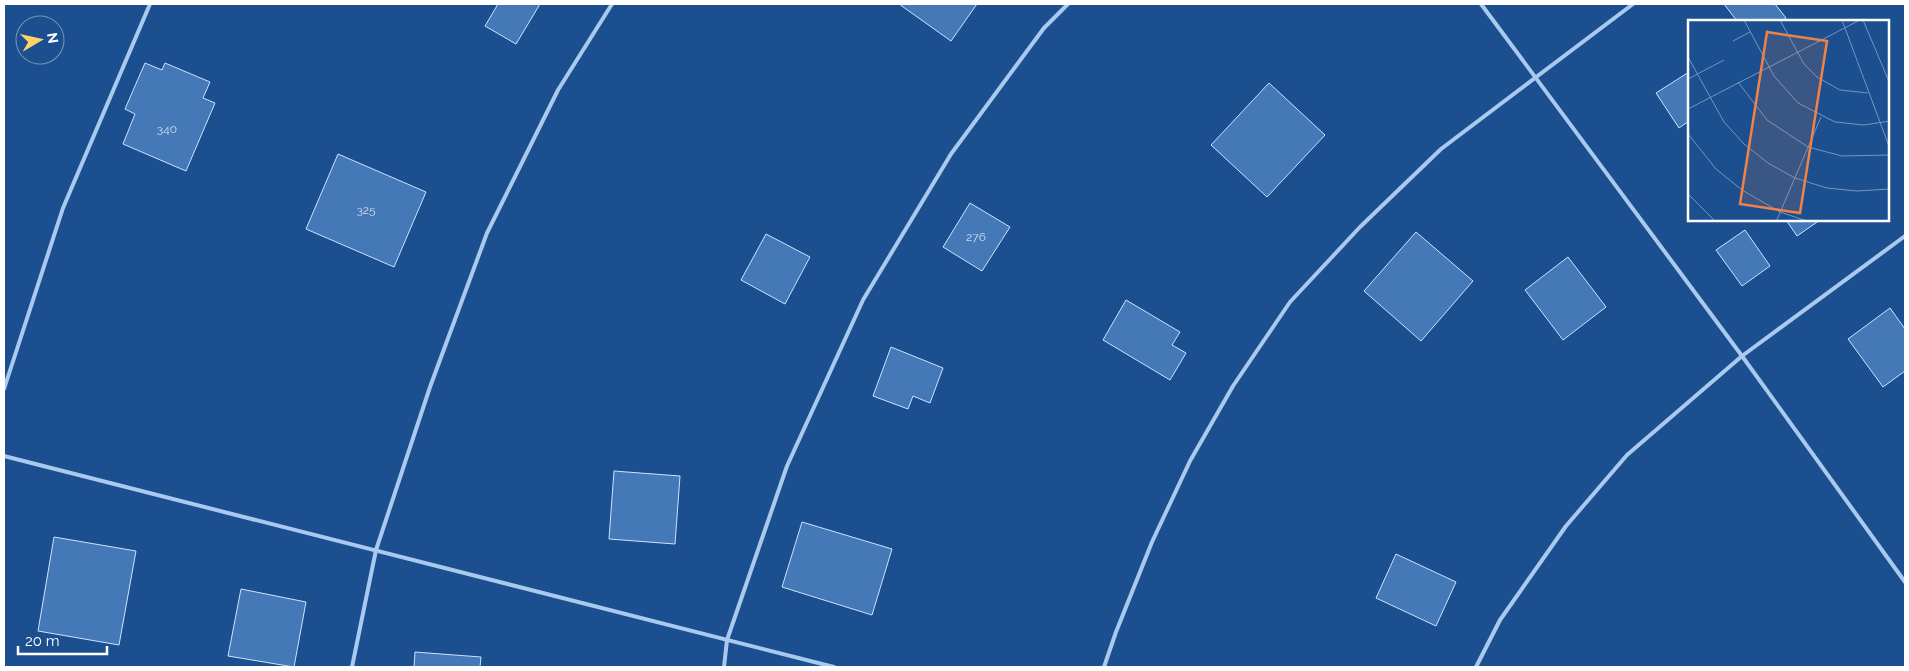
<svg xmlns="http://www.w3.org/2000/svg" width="1909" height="671" viewBox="0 0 1909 671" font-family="Raleway,sans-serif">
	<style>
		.building { fill: #4478b7; stroke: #cfe3fa }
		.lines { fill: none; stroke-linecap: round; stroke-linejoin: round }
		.service { stroke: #a9c9ee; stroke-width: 4 }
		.labels { text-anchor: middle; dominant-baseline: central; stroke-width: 4.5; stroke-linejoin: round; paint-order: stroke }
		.number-label { font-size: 12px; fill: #d0dded }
		.inset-road { fill: none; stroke: #7695bc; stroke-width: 1 }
		.view { fill: #ee8249; fill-opacity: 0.15; stroke: #ee8249; stroke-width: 2.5 }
		.inset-edge { fill: none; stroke: #fff; stroke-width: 2.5 }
	</style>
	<rect width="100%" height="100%" fill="#1b4f8f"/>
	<g class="building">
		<polygon points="498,4 540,4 516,44 485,26"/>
		<polygon points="899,4 977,4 951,41"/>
		<polygon points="1724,4 1775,4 1786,18 1782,21 1737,21"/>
		<polygon points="145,63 162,70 165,63 210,82 203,98 215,103 186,171 123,144 135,114 125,109"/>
		<polygon points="1689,72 1689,121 1679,128 1656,93"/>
		<polygon points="1269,83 1325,135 1267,197 1211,145"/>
		<polygon points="338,154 426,192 394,267 306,229"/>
		<polygon points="970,203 1010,227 982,271 943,247"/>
		<polygon points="1786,220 1820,220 1797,236"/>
		<polygon points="1745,230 1770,266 1742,286 1716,250"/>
		<polygon points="1416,232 1473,281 1421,341 1364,291"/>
		<polygon points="766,234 810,257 785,304 741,280"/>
		<polygon points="1568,257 1606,307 1563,340 1525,290"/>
		<polygon points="1126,300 1180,332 1172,345 1186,353 1170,380 1103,340"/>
		<polygon points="1890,308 1905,329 1905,371 1883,387 1848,339"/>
		<polygon points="891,347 943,368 930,403 913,396 908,409 873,396"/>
		<polygon points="614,471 680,476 675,544 609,539"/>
		<polygon points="802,522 892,549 872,615 782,587"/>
		<polygon points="54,537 136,551 119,645 38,631"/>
		<polygon points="1396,554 1456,582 1436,626 1376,598"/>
		<polygon points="241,589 306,602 294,667 228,656"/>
		<polygon points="415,652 481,657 480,667 414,667"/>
	</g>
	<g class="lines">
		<g class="service">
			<polyline points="1481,4 1742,356 1905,582"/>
			<polyline points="4,389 63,208 150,4"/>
			<polyline points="4,456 834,667"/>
			<polyline points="352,667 376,550 430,387 487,233 558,90 612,4"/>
			<polyline points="724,667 727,640 787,466 863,300 951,154 1044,28 1068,4"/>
			<polyline points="1104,667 1116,632 1152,542 1190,461 1233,386 1290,302 1360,227 1441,149 1633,4"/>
			<polyline points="1476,667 1500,620 1566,526 1627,455 1742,356 1905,236"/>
		</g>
	</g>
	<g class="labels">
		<g class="number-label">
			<text x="167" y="129">340</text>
			<text x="366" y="210">325</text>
			<text x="976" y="237">276</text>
		</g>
	</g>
	<g transform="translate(1688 20)">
		<rect width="201" height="201" fill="#1b4f8f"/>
		<path class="inset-road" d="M56 0 86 56 110 83 147 102 176 105 202 101M92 0 116 44 129 57 152 70 180 73M154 0 202 129M175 0 202 64M45 21 62 12M0 37 36 102 56 124 80 143 107 158 139 168 169 171 202 169M0 59 36 40M50 62 79 100 120 127 154 136 202 135M0 89 172 0M0 114 28 149 54 170 92 192 122 202M0 174 28 202M88 202 133 97"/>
		<path class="view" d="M79 12 139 21 112 193 52 184Z"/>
		<rect width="201" height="201" class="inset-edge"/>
	</g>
	<rect width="1909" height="671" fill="none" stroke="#ffffff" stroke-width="10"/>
	<g transform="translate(40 40) rotate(81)"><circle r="24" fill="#1b4f8f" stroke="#7695bc"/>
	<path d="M0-4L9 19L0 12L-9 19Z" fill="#ffd166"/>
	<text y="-8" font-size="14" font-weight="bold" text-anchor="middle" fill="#ffffff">N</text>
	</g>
	<path d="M18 646v8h89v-8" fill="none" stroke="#ffffff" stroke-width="2.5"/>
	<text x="25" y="646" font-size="15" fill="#ffffff" stroke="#1b4f8f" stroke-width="4" paint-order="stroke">20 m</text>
</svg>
